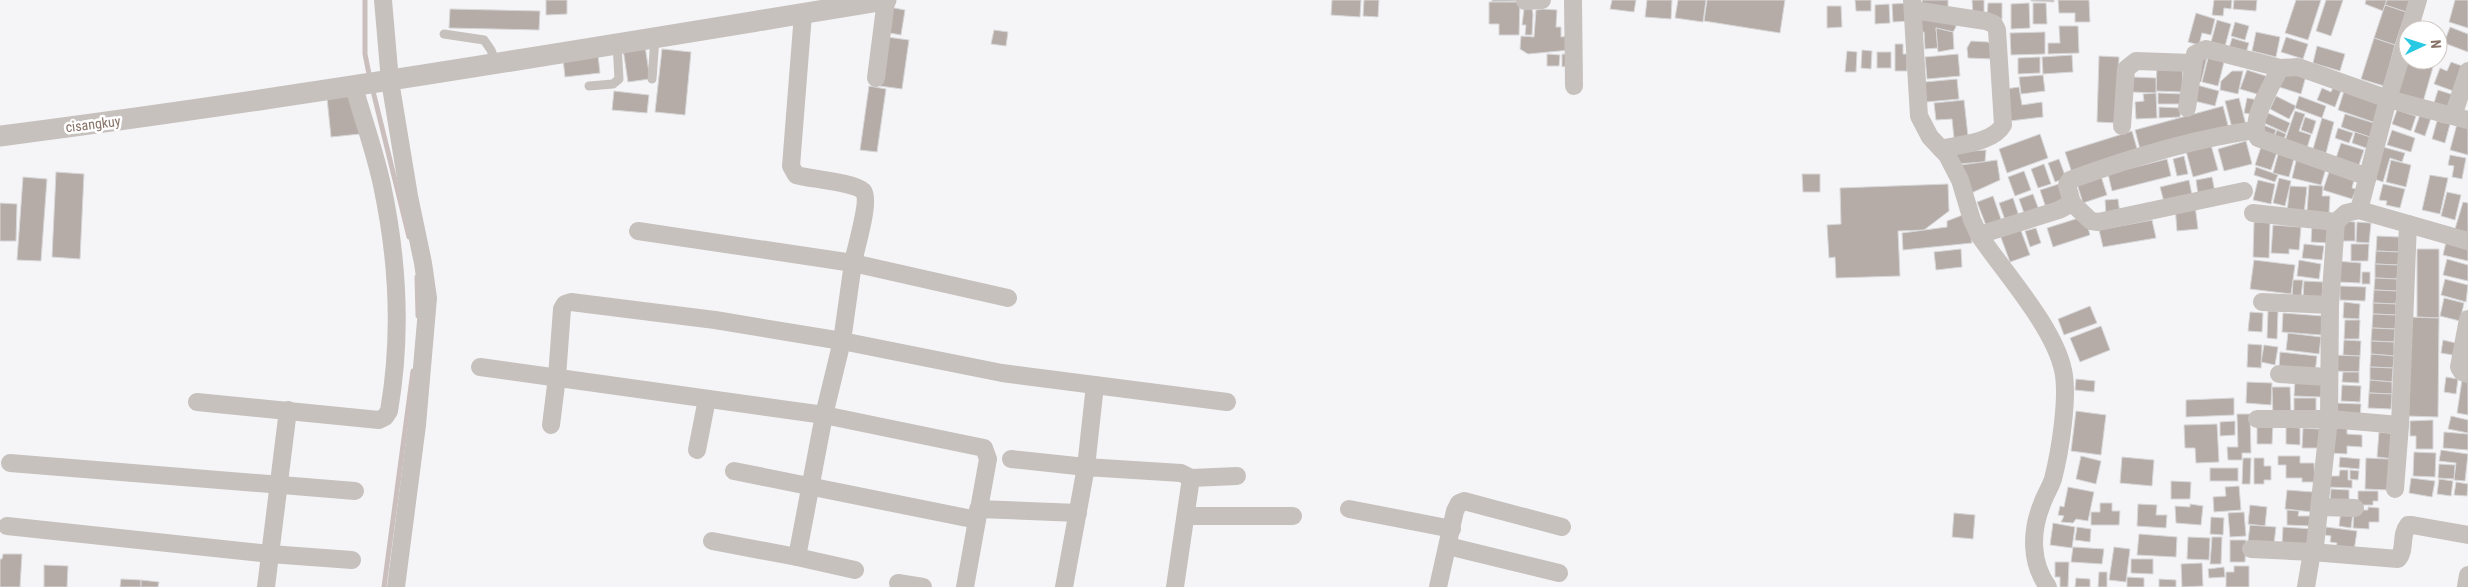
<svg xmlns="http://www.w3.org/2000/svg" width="2468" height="587" viewBox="0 0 2468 587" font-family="'Roboto Condensed',sans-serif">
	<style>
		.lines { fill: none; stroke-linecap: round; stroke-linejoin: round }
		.stream { stroke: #cbbfbd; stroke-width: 5 }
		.building { fill: #b6aca7; stroke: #d7d7d9 }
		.service { stroke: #c7c1be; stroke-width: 9 }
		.minor { stroke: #c7c1be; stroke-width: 18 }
		.tertiary { stroke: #c7c1be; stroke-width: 21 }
		.labels { text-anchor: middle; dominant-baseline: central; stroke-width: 5; stroke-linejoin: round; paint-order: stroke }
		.street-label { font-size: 14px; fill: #867267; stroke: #fff }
	</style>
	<rect width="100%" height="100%" fill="#f5f5f8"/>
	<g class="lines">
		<g class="stream">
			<polyline points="365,0 365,54 370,79"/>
			<polyline points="372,87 409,237"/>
			<polyline points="417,277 418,316"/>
			<polyline points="384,587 413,371"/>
		</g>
	</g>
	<g class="building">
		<polygon points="546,0 567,0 567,14 546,15"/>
		<polygon points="1332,0 1361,0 1360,17 1331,15"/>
		<polygon points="1364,0 1379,0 1378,17 1363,16"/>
		<polygon points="1492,0 1519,0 1519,1 1492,2"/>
		<polygon points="1612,0 1636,0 1634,12 1610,9"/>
		<polygon points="1647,0 1672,0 1671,19 1645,17"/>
		<polygon points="1678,0 1706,0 1703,22 1675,18"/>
		<polygon points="1707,0 1785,0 1780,33 1704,21"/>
		<polygon points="1855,0 1871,0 1871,11 1856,11"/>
		<polygon points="1922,0 1948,0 1948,7 1922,6"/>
		<polygon points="1972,0 1984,0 1984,15 1973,16"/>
		<polygon points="2031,0 2054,0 2054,2 2031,1"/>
		<polygon points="2058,0 2089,0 2090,22 2075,22 2075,13 2059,13"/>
		<polygon points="2214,0 2232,0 2231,9 2224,8 2223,16 2212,15"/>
		<polygon points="2234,0 2257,0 2256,11 2233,9"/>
		<polygon points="2296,0 2321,0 2308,40 2285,33"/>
		<polygon points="2326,0 2343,0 2331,36 2316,31"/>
		<polygon points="2366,0 2387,0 2383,11 2365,4"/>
		<polygon points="2387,0 2410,0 2406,12 2385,5"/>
		<polygon points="2455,0 2468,0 2468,28 2449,22"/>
		<polygon points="1489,2 1520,2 1519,35 1499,35 1499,24 1489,24"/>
		<polygon points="1908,3 1909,21 1893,22 1892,4"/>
		<polygon points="1988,3 2002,3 2002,19 1987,18"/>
		<polygon points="2029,3 2030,28 2011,29 2011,4"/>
		<polygon points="2033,3 2046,3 2047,24 2033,24"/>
		<polygon points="1889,4 1890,23 1875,24 1875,5"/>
		<polygon points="2385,5 2406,12 2395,45 2374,38"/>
		<polygon points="1827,6 1841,6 1842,27 1827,28"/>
		<polygon points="889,7 905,10 901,35 884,32"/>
		<polygon points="450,9 540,11 539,30 449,28"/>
		<polygon points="1524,9 1532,9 1533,14 1532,35 1525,35 1526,25 1522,25"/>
		<polygon points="1543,9 1557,10 1556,27 1561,27 1561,37 1569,36 1570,50 1528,54 1520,49 1521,36 1534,37 1536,10"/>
		<polygon points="2196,13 2215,19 2211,35 2202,33 2199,45 2188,42"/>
		<polygon points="1914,14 1955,21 1956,27 1953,32 1936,28 1938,48 1925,49 1924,32 1919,32"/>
		<polygon points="2217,20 2231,24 2224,50 2210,46"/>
		<polygon points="2235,22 2249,26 2245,40 2231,36"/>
		<polygon points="2059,26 2078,26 2079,53 2048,54 2048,43 2060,43"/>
		<polygon points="2450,27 2468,34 2468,52 2444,43"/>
		<polygon points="1936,28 1953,32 1954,49 1938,52"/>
		<polygon points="994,30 1008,32 1006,46 991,44"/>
		<polygon points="2045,32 2045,54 2011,55 2010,33"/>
		<polygon points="2256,32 2280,37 2276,57 2252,51"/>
		<polygon points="887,37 909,40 902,89 880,86"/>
		<polygon points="2286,37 2308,44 2303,59 2281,52"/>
		<polygon points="2232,38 2249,43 2245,56 2228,52"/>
		<polygon points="2374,38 2395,45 2384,86 2361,79"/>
		<polygon points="1971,41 1988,42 1993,48 1993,59 1968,58 1967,48"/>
		<polygon points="1895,44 1903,44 1903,54 1907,54 1907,71 1895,71"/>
		<polygon points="645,46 650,79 628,82 623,49"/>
		<polygon points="2317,46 2345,54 2340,71 2313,63"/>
		<polygon points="662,49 691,52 685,115 655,112"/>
		<polygon points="1862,50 1872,51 1871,69 1861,68"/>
		<polygon points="1847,51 1857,52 1856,72 1845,72"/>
		<rect x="1877" y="52" width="14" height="16"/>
		<polygon points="1547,54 1560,55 1559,66 1547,66"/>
		<polygon points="1562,54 1572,55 1572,64 1562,67"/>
		<polygon points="1958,54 1960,76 1927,79 1925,57"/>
		<polygon points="2198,54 2207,57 2201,82 2192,80"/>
		<polygon points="2209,54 2225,58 2218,86 2202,82"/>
		<polygon points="598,55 600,73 565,77 563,59"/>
		<polygon points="2072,55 2073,72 2043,74 2042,57"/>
		<polygon points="2099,56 2119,57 2117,123 2097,122"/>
		<polygon points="2040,57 2040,73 2018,74 2018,58"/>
		<polygon points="2408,60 2435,60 2423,102 2396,94"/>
		<polygon points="2451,62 2465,67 2456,92 2434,84 2440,68 2447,71"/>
		<polygon points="2157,64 2183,65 2182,92 2156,91"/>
		<polygon points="2284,69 2306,76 2301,94 2279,87"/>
		<polygon points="2247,70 2266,76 2260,95 2240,89"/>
		<polygon points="2232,71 2243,71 2238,94 2220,90 2221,81"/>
		<polygon points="2043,75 2045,91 2021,94 2019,77"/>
		<polygon points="2133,77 2156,78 2156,93 2132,92"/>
		<polygon points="1957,79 1959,99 1926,102 1925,82"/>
		<polygon points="2197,85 2219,91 2215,106 2194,101"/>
		<polygon points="2334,85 2342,88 2335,107 2317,100 2322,88 2331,92"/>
		<polygon points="869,86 886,89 877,152 860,150"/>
		<polygon points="2019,87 2022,105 2042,102 2043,117 2010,121 2005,89"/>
		<polygon points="2345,88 2386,101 2379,124 2338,110"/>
		<polygon points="2438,90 2454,95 2450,108 2434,103"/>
		<polygon points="614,91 649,95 647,113 612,110"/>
		<polygon points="2156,93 2157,118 2136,119 2135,102 2144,101 2143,94"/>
		<polygon points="2158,93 2182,94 2181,104 2158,104"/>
		<polygon points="356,95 360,134 331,137 327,98"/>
		<polygon points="2276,96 2296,106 2289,119 2270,109"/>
		<polygon points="2299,96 2326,106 2322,118 2295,108"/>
		<polygon points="2239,98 2246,125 2232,128 2225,101"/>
		<polygon points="2247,98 2258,100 2255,115 2244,113"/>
		<polygon points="1964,100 1968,136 1954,138 1952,119 1936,120 1934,103"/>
		<polygon points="2223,106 2229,129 2141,153 2135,130"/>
		<polygon points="2159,107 2181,108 2180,117 2159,118"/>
		<polygon points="2397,110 2416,116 2411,131 2392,124"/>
		<polygon points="2295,111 2305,114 2299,131 2311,135 2307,148 2285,141"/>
		<polygon points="2421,112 2432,115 2425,136 2414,132"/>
		<polygon points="2268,113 2290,123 2286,133 2264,123"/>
		<polygon points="2345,114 2377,124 2372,138 2341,127"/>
		<polygon points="2305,117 2316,121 2312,134 2301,130"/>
		<polygon points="2322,118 2334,122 2326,153 2313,149"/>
		<polygon points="2458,120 2468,123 2468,155 2450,150"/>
		<polygon points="2437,121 2450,124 2445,143 2432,139"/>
		<polygon points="2261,124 2276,130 2273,139 2257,133"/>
		<polygon points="2338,128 2353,133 2349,143 2335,138"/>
		<polygon points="2277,130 2286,134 2282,144 2273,140"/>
		<polygon points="2392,130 2415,138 2411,152 2387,145"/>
		<polygon points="2132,131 2138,152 2072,173 2065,152"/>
		<polygon points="2355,132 2373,138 2369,149 2352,143"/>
		<polygon points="2040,134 2048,158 2007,173 1999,149"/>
		<polygon points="2246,141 2252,164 2224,171 2218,149"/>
		<polygon points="2263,141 2279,146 2271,170 2255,165"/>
		<polygon points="2341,143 2364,150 2359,165 2336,158"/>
		<polygon points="2211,145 2218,170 2193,177 2186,151"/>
		<polygon points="2383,147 2405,153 2402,162 2390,158 2383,182 2374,179"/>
		<polygon points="1986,150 1985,162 1957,164 1956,152"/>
		<polygon points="2279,151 2295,155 2289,177 2273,173"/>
		<polygon points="2450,155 2466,158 2462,179 2452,177 2454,166 2448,165"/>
		<polygon points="2184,156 2188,174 2177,176 2173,159"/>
		<polygon points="2297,157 2327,165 2321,185 2292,178"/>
		<polygon points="2059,159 2066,178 2055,182 2048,163"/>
		<polygon points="2167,159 2171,176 2112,191 2108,174"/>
		<polygon points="1997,160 2000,180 1967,195 1961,165"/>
		<polygon points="2391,160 2411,165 2406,187 2386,182"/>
		<polygon points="2044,164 2051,184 2038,188 2031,169"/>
		<polygon points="2256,167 2278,175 2275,182 2254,175"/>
		<polygon points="2024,171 2031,190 2015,196 2008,177"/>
		<polygon points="56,172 84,174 80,259 52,257"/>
		<polygon points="2329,172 2354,180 2352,188 2356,189 2352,199 2323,190"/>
		<polygon points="1802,174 1820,174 1820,192 1803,192"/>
		<polygon points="2430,175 2448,178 2440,214 2422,210"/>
		<polygon points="2101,176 2107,195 2083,203 2077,184"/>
		<polygon points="23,177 47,179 41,261 17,260"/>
		<polygon points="2212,177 2215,192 2198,195 2196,180"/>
		<polygon points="2279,178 2291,181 2285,206 2273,203"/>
		<polygon points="2189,180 2192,195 2164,202 2160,187"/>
		<polygon points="2258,180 2275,184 2271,204 2253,200"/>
		<polygon points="2065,182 2071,200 2046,208 2040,190"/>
		<polygon points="1948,184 1949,211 1924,230 1898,231 1900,276 1836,278 1835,257 1829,258 1827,225 1841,224 1840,188"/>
		<polygon points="2383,184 2405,189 2400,208 2386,205 2387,201 2379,200"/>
		<polygon points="2309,185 2323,186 2322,196 2330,196 2329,213 2307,211"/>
		<polygon points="2290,186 2307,187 2304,214 2287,212"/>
		<polygon points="2447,192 2461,195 2455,220 2441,216"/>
		<polygon points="2033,194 2039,210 2025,216 2019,199"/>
		<polygon points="1993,196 2002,222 1987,228 1977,202"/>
		<polygon points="2013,198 2019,216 2005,220 1999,203"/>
		<polygon points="2118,199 2120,214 2106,215 2105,200"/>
		<polygon points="2463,202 2468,203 2468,233 2455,229"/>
		<polygon points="0,203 17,204 16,241 0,241"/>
		<polygon points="2195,205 2198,229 2177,231 2175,206"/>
		<polygon points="1968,213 1972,243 1903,250 1902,233 1947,227 1947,221"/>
		<polygon points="2085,216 2090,235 2053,247 2047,228"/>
		<polygon points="2152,220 2156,238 2103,247 2099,230"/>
		<polygon points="2343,221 2355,222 2355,241 2342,241"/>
		<polygon points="2254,222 2270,222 2269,258 2253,257"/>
		<polygon points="2357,222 2371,223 2369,243 2356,242"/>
		<polygon points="2273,225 2301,227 2299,250 2289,249 2289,254 2271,253"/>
		<polygon points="2312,225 2330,227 2329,243 2311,242"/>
		<polygon points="2020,228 2030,255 2010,262 2000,235"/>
		<polygon points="2036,228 2041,243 2030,247 2025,231"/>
		<polygon points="2377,236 2399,237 2399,252 2376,251"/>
		<polygon points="2447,238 2468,244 2468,261 2443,255"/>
		<polygon points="2304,244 2324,246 2322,260 2302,258"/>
		<polygon points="2351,244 2369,244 2368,261 2351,261"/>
		<polygon points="1961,249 1962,267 1936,270 1934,252"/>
		<polygon points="2417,249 2439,249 2439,318 2417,317"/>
		<polygon points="2376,251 2399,252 2398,265 2375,264"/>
		<polygon points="2447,259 2468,265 2468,281 2443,275"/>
		<polygon points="2254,260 2295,265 2291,294 2250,289"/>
		<polygon points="2299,260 2321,264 2319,279 2297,276"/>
		<polygon points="2336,261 2361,263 2360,283 2339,282"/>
		<polygon points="2375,264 2398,265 2397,279 2375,278"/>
		<rect x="2362" y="272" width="8" height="12"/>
		<polygon points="2375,278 2397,279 2397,291 2374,290"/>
		<polygon points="2445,279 2468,285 2466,302 2441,295"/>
		<polygon points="2293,280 2303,280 2301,297 2292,297"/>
		<polygon points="2304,281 2323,282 2322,299 2303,298"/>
		<polygon points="2340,286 2366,287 2365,301 2340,300"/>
		<polygon points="2374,290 2397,291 2396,304 2373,303"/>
		<polygon points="2444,298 2464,303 2460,321 2440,316"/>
		<polygon points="2344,302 2360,304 2359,319 2343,318"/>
		<polygon points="2373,303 2396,304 2396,315 2373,314"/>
		<polygon points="2090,306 2097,323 2064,335 2058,319"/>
		<polygon points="2268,311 2278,311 2277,339 2267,338"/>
		<polygon points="2250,312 2263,313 2262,332 2248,331"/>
		<polygon points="2283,313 2323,316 2321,335 2282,332"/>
		<polygon points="2373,314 2396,315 2395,329 2372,328"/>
		<polygon points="2408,317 2439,318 2438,417 2406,416"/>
		<polygon points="2345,320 2360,320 2359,339 2344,339"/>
		<polygon points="2101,326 2110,350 2080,362 2070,338"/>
		<polygon points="2372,328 2395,329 2394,342 2371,341"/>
		<polygon points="2288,333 2321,337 2319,354 2286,350"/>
		<polygon points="2344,340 2361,341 2360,356 2343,355"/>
		<polygon points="2443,340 2460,344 2458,356 2441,353"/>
		<polygon points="2371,341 2394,342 2394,356 2371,354"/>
		<polygon points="2248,344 2262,345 2261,368 2247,367"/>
		<polygon points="2264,345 2278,347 2275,365 2261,362"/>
		<polygon points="2280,352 2317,356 2315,373 2279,369"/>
		<polygon points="2371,354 2394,356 2393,368 2370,367"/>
		<polygon points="2334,355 2360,356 2359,372 2334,371"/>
		<polygon points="2370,367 2393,368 2392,382 2370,380"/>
		<polygon points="2343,372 2359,372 2359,383 2342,382"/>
		<polygon points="2446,377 2458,379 2456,394 2444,392"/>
		<polygon points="2076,379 2095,381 2094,392 2075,390"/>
		<polygon points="2370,380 2392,382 2392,394 2369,393"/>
		<polygon points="2462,380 2468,381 2468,415 2457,413"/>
		<polygon points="2295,381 2322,382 2321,397 2294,396"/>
		<polygon points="2247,382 2272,383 2271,405 2246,403"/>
		<polygon points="2342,385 2361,386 2360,402 2341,401"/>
		<polygon points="2272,387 2290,387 2291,416 2273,417"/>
		<polygon points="2369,393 2392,394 2391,409 2368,408"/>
		<polygon points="2234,398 2234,415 2186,417 2186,400"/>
		<polygon points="2294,398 2316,398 2316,414 2294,415"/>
		<polygon points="2335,403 2361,404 2360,418 2334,417"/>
		<polygon points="2076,411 2106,415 2101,455 2071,451"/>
		<polygon points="2237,414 2250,414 2251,453 2242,453 2242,460 2228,460 2227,447 2238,447"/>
		<polygon points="2451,416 2468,420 2468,433 2448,429"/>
		<polygon points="2433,420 2433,449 2416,449 2416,436 2410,436 2410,421"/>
		<polygon points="2235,421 2235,435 2220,436 2220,422"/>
		<polygon points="2257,422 2273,423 2272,444 2257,444"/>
		<polygon points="2217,424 2219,462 2196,463 2195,448 2185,448 2184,425"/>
		<polygon points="2286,427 2300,428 2300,445 2286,444"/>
		<polygon points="2303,428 2321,429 2320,448 2302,448"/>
		<polygon points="2332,428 2347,428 2347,434 2362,435 2362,447 2347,446 2347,454 2331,453"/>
		<polygon points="2379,432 2397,434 2394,459 2377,457"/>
		<polygon points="2444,432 2468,434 2468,450 2443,448"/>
		<polygon points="2441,450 2468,454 2465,481 2454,480 2456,463 2439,461"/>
		<polygon points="2414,452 2436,453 2435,477 2413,476"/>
		<polygon points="2081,456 2101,461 2096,484 2076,479"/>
		<polygon points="2278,456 2300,456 2300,463 2314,463 2315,482 2302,482 2302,478 2286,478 2286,465 2278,465"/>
		<polygon points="2122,457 2154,460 2152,486 2120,483"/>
		<polygon points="2340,457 2360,459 2359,469 2339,467"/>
		<polygon points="2243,458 2251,458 2250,484 2242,484"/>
		<polygon points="2254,458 2264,458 2264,466 2271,466 2271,480 2264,480 2264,484 2254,484"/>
		<polygon points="2366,458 2389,459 2388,490 2365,489"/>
		<polygon points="2439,464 2455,465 2454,479 2438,478"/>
		<rect x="2210" y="468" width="28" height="13"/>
		<polygon points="2340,470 2348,470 2348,480 2352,480 2352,488 2328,487 2328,476 2339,476"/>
		<polygon points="2350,470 2359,471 2358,480 2350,479"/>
		<polygon points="2411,478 2435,481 2432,497 2409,493"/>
		<polygon points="2439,479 2453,481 2451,496 2437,494"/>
		<polygon points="2171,481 2191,482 2190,499 2171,499"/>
		<polygon points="2456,482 2468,484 2467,496 2454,495"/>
		<polygon points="2239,486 2241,510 2214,512 2213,497 2226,496 2225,487"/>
		<polygon points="2068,487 2094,492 2088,521 2076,519 2073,523 2061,522 2064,516 2058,515 2060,506 2064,507"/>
		<polygon points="2331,489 2349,490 2349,503 2330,502"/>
		<polygon points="2287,490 2313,492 2312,512 2285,509"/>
		<polygon points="2358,491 2378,491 2378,501 2373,501 2373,505 2358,505"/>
		<polygon points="2100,503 2112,503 2112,511 2120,511 2119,525 2091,525 2091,512 2100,512"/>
		<polygon points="2138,504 2157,505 2156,515 2167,515 2166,528 2137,526"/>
		<polygon points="2190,504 2203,506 2201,525 2176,523 2175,506 2190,507"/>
		<polygon points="2250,505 2267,507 2265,526 2248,524"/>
		<polygon points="2368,507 2379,508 2379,522 2369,522 2369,529 2353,528 2354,510 2368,510"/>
		<polygon points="2287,510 2299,511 2298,516 2311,516 2311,526 2287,525"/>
		<polygon points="2341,511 2353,513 2351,528 2339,526"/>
		<polygon points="2244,512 2246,536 2230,537 2228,513"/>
		<polygon points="1954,513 1975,515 1973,539 1952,537"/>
		<polygon points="2211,517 2224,518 2223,535 2210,534"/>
		<polygon points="2053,523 2075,527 2072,548 2050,545"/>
		<polygon points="2250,525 2276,527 2274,544 2248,541"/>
		<polygon points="2077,527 2091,529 2090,542 2075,540"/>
		<polygon points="2283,527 2314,529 2313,547 2282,544"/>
		<polygon points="2326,527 2357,531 2354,551 2336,549 2337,543 2330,542 2331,536 2325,535"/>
		<polygon points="2139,534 2177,537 2176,557 2137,555"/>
		<polygon points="2188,537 2210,538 2209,560 2187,559"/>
		<polygon points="2212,537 2222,537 2221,564 2210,564"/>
		<polygon points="2230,540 2246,540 2245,562 2230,562"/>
		<polygon points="2073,547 2104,549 2102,564 2071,562"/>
		<polygon points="2114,547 2130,549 2126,582 2109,580"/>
		<polygon points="3,554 22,554 20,587 0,587 0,559 2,559"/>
		<polygon points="2131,559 2153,559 2153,574 2131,573"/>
		<polygon points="2055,562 2069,562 2068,587 2060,587 2060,577 2055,577"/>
		<polygon points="2202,563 2203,586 2182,587 2181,564"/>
		<polygon points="44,565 68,566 67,587 44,587"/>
		<polygon points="2234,566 2249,566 2249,587 2226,587 2226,572 2234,572"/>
		<polygon points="2224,567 2225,577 2209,578 2208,569"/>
		<polygon points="2099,572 2107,572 2107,587 2098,587"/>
		<polygon points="2127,577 2144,578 2144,587 2127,587"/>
		<polygon points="2076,578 2090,579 2090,587 2075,587"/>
		<polygon points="121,579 141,580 141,587 120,587"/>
		<polygon points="2159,579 2176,580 2176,587 2159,587"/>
		<polygon points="141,580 159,582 158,587 141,587"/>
	</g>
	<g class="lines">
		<g class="service">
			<polyline points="444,34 484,40 491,50 496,64"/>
			<polyline points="652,79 655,38"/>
			<polyline points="589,86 613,84 619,79 617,44"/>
		</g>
		<g class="minor">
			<polyline points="383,0 390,81 409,196 423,263 428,298 417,425 396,587"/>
			<polyline points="1573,0 1574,86"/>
			<path d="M1912 0 1919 116 1930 137 1947 155 1960 180 1972 220 1979 235C2004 272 2054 327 2063 370 2069 396 2060 452 2053 479 2050 488 2045 495 2042 504 2031 531 2030 562 2048 587"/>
			<polyline points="1525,1 1542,0"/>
			<path d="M1913 10 1986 21 1994 24 1997 30 2003 125C1993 143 1960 144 1941 149"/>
			<path d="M803 14 791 166 796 175C810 179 854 182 863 191 871 200 855 250 853 263L1008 298"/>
			<polyline points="2409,30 2418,0"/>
			<path d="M2280 68C2272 85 2249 120 2258 138L2368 177"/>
			<polyline points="876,78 886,0"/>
			<polyline points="2187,108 2195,54 2206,49 2280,68 2298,67 2388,99 2468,120"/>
			<polyline points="2453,116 2468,71"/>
			<polyline points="2122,126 2126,69 2136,61 2193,63"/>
			<polyline points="2072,203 2091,221 2098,222 2244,191"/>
			<polyline points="2359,210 2388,99 2408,34"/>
			<polyline points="2253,213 2336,222"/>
			<polyline points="638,231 853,263 842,341 1002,373 1227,402"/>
			<path d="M1979 235 2059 210 2072 203 2067 185 2070 180C2130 158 2192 139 2255 130"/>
			<polyline points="2262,302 2330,305"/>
			<polyline points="2468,319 2459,367 2462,372 2468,374"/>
			<polyline points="480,367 824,415 842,341 715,320 571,302 565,304 562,309 557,377 551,425"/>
			<polyline points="2279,374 2329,377"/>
			<path d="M197 402 379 420 385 417 389 411C402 336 398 260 382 185 375 152 363 119 354 87"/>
			<polyline points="2257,419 2329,419 2400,425 2395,489"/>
			<polyline points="2400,425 2408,224"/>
			<polyline points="697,450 707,399"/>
			<polyline points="1011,459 1086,467 1095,385"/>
			<polyline points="10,463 355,491"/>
			<polyline points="734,471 977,520"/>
			<polyline points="1191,478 1237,476"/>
			<polyline points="2320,507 2355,508"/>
			<polyline points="978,509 1078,513"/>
			<polyline points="1349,509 1452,529"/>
			<polyline points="1186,516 1293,516"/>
			<polyline points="7,526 270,554 352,560"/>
			<polyline points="712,541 797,557"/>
			<polyline points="1448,546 1559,573"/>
			<polyline points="2251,549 2312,552 2315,546 2329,419 2330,305 2336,222 2346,213 2359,210 2468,241"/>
			<polyline points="855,570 797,557 824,415 984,448 988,459 965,587"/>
			<polyline points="898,583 923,587"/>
			<polyline points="266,587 288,410"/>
			<polyline points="1064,587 1086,467 1181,473 1191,478 1175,587"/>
			<polyline points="1438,587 1455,511 1459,503 1464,501 1562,527"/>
			<path d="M2306 587 2312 552 2398 559C2406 550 2400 535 2408 525H2412L2468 535"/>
			<polyline points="2466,587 2468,575"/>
		</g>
		<path class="tertiary" d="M0 136C297 98 591 48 886 0"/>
	</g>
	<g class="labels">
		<g class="street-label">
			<text transform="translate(93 124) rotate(-7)">cisangkuy</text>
		</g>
	</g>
	<g transform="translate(2423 45) rotate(86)"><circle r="24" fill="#ffffff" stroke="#cfc7c2"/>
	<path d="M0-4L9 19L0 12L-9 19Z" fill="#29c8e3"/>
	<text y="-8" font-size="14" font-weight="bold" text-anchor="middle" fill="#867267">N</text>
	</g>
</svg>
